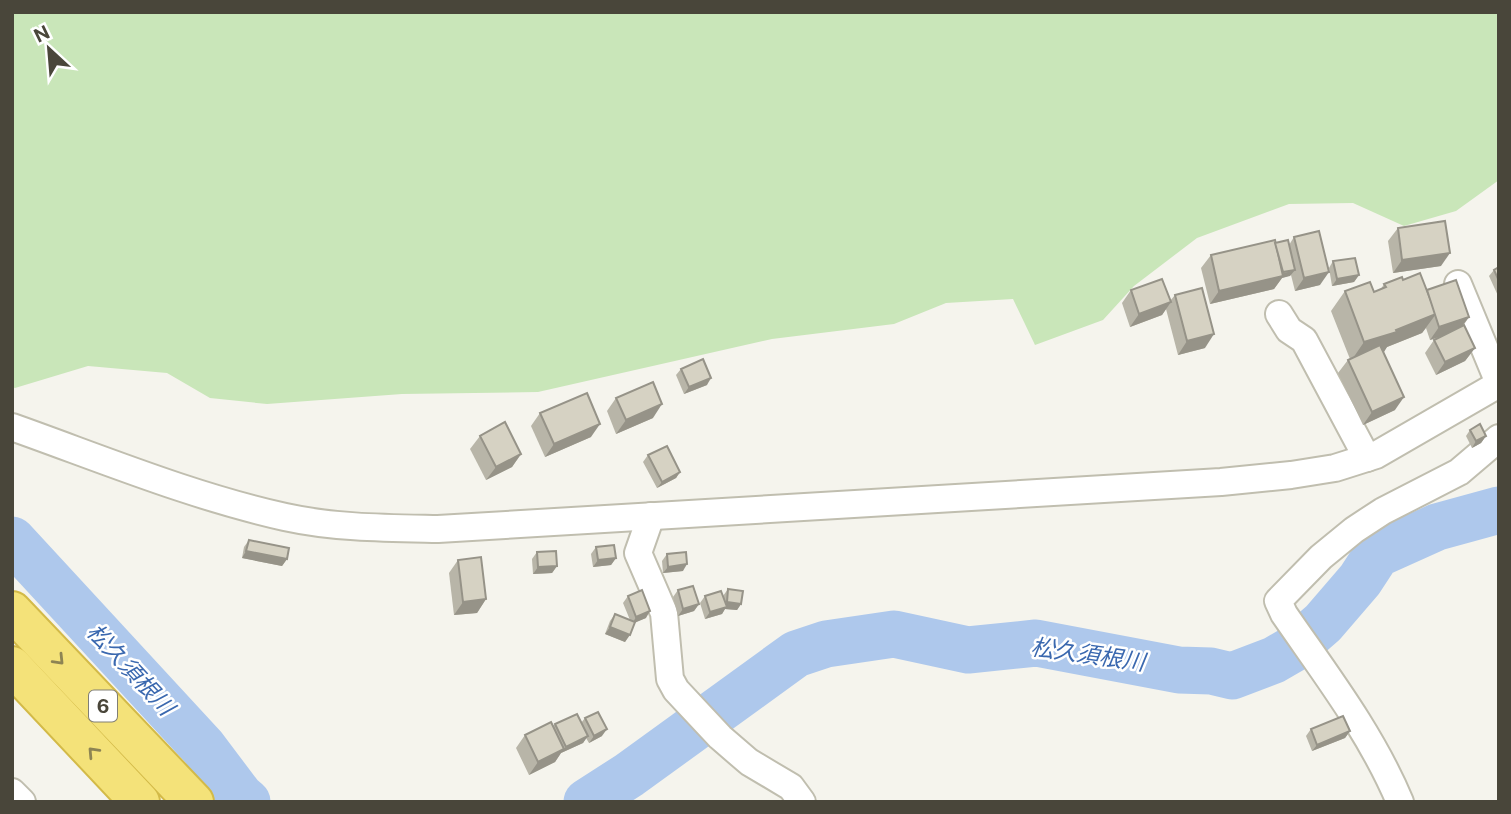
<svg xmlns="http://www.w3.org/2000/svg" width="1511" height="814" viewBox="0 0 1511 814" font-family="'Public Sans','Noto Sans JP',sans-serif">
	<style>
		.green { fill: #c9e6b9 }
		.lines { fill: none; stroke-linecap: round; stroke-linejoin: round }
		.river { stroke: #aec8ec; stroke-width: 47 }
		.street-casing { stroke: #c0beaf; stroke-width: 30 }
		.highway-casing { stroke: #d3ba48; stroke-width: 42 }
		.street { stroke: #fff; stroke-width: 26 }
		.highway { stroke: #f4e279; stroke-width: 38 }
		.wall { fill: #b8b5a8 }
		.shaded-wall { fill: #969388 }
		.building { fill: #d6d2c3; stroke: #969388; stroke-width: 2 }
		.oneway { stroke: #8d8453 }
		.labels { text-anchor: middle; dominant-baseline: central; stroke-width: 5; stroke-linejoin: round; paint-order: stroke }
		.shield { fill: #fff; stroke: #807e75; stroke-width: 2 }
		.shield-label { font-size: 19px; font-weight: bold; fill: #49463a }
		.water-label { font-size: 23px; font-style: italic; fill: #3a68af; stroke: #fff }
	</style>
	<rect width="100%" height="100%" fill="#f5f4ed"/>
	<polygon class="green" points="12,12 1499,12 1499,180 1456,211 1404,226 1353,203 1289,204 1197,238 1134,286 1103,320 1035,345 1013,299 946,303 894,324 772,339 538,392 402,394 267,404 210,398 167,373 88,366 15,388 12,387"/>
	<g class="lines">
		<g class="river">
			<polyline points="12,540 203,747 240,796 247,802"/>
			<polyline points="587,802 629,775 796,654 826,644 894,634 968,650 1036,643 1179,670 1211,671 1232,676 1274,660 1293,649 1323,623 1360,580 1377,554 1437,527 1499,510"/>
		</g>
		<g class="street-casing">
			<g id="street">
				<polyline points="1458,284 1499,383"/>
				<polyline points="1279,314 1289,330 1304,340 1367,458"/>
				<path d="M12 427C102 459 191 496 285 517 335 528 387 528 438 529L1221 482 1291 475 1335 468 1376 455 1499 384"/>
				<polyline points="651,516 638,553 664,613 670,679 676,690 720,737 749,762 791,787 802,802"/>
				<polyline points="12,792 22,802"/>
				<path d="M1400 802C1371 733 1326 675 1284 614L1278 601 1321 557 1354 530 1383 511 1459 472 1499 438"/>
			</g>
		</g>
		<g class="highway-casing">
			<g id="highway">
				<polyline points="12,611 194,802"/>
				<polyline points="12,666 140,802"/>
			</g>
		</g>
		<use href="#street" class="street"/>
		<use href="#highway" class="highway"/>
	</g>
	<g class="wall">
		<polygon points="1398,228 1441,266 1393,273 1388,241"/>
		<polygon points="1294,237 1320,285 1295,291 1291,275 1282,278 1274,289 1210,304 1201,268 1211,255 1289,245"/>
		<polygon points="1333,261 1359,275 1354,282 1332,286 1329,268"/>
		<polygon points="1499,267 1499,298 1489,276 1494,270"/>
		<polygon points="1403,280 1426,290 1469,317 1463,326 1475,348 1465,361 1436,375 1425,353 1434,340 1440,337 1430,340 1426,328 1422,333 1387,347 1383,352 1395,410 1363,425 1338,373 1348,360 1350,359 1331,311 1345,291 1374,292 1381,289 1384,284"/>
		<polygon points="1131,290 1170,301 1175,295 1205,348 1178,355 1166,309 1162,315 1130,327 1122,303"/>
		<polygon points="681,369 707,385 684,394 676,375"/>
		<polygon points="616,398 653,418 616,434 607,411"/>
		<polygon points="540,413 591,437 545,457 531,426"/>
		<polygon points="1470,430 1486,436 1481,443 1472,448 1466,436"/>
		<polygon points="480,436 521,454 512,467 486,480 470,449"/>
		<polygon points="648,455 680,472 676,478 657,488 643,462"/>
		<polygon points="249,540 287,559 282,566 242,558 244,547"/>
		<polygon points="596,547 616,558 611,565 593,567 591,554"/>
		<polygon points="537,552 557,566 552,573 533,574 532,559"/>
		<polygon points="667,554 683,571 663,573 662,561"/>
		<polygon points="458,560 486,599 477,613 454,615 449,573"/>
		<polygon points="728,589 741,604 737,610 725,609 722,614 705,619 700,603 705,596 723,596"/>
		<polygon points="678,590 699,604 694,611 678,616 673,597"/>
		<polygon points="628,596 646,618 635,622 625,642 605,634 610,621 615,614 630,620 623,603"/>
		<polygon points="585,718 602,736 589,743 586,738 583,743 561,753 555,762 529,775 516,748 525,735 553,726 555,724 581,723"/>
		<polygon points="1311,729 1350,731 1345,738 1312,751 1306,736"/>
	</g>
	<g class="shaded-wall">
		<polygon points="1450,253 1441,266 1393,273 1402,260"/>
		<polygon points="1295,270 1290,276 1282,278 1274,289 1210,304 1219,291"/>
		<polygon points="1329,272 1320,285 1295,291 1304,278"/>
		<polygon points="1359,275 1354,282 1332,286 1337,279"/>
		<polygon points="1171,302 1162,315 1130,327 1139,314"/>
		<polygon points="1436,314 1422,333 1387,347 1384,352 1351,361 1364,342"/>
		<polygon points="1469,317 1459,330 1430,340 1439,327"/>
		<polygon points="1214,334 1205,348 1178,355 1187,341"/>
		<polygon points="1475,348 1465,361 1436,375 1445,362"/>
		<polygon points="711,378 707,385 684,394 689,387"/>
		<polygon points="1404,397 1395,410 1363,425 1372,412"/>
		<polygon points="662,404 653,418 616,434 626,420"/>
		<polygon points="600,424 591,437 545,457 554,444"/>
		<polygon points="1486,436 1481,443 1472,448 1476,441"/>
		<polygon points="521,454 512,467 486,480 496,467"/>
		<polygon points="680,472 676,478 657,488 662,482"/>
		<polygon points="246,551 287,559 282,566 242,558"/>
		<polygon points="616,558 611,565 593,567 598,560"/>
		<polygon points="687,564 683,571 663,573 668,567"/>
		<polygon points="557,566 552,573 533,574 538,567"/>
		<polygon points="486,599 477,613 454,615 463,602"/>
		<polygon points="727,602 741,604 737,610 725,609 722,614 705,619 710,612 723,608"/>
		<polygon points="699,604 694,611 678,616 683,609"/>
		<polygon points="650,611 646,618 632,624 636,617"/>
		<polygon points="610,627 630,635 625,642 605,634"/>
		<polygon points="607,729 602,736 589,743 594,736"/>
		<polygon points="1350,731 1345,738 1312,751 1317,745"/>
		<polygon points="588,736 583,743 561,753 555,762 529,775 538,762"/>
	</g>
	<g class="building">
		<polygon points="1445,221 1450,253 1402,260 1398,228"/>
		<polygon points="1319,231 1329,272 1304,278 1294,237"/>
		<polygon points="1275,240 1283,276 1219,291 1211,255"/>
		<polygon points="1288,240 1295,270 1283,272 1275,243"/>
		<polygon points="1355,258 1359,275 1337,279 1333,261"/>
		<polygon points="1499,267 1499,281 1494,270"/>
		<polygon points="1420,273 1436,314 1396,330 1397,332 1364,342 1345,291 1370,282 1374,292 1386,287 1384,284 1402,277 1403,280"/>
		<polygon points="1162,279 1171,302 1139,314 1131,290"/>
		<polygon points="1456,280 1469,317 1439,327 1427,290"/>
		<polygon points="1202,288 1214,334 1187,341 1175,295"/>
		<polygon points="1464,325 1475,348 1445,362 1434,340"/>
		<polygon points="1380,345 1404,397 1372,412 1348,360"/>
		<polygon points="703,359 711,378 689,387 681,369"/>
		<polygon points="653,382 662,404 626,420 616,398"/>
		<polygon points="587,393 600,424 554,444 540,413"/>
		<polygon points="505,422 521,454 496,467 480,436"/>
		<polygon points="1480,424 1486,436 1476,441 1470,430"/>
		<polygon points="667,446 680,472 662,482 648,455"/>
		<polygon points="249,540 289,548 287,559 246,551"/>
		<polygon points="614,545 616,558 598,560 596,547"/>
		<polygon points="556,551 557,566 538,567 537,552"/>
		<polygon points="686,552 687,564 668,567 667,554"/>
		<polygon points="481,557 486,599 463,602 458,560"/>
		<polygon points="693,586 699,604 683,609 678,590"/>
		<polygon points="728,589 743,591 741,604 727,602"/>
		<polygon points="642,590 650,611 636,617 628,596"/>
		<polygon points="721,591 727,607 710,612 705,596"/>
		<polygon points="615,614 635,622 630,635 610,627"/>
		<polygon points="598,712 607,729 594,736 585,718"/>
		<polygon points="577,714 588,736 566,747 555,724"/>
		<polygon points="1343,716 1350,731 1317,745 1311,729"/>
		<polygon points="551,722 564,749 538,762 525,735"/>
	</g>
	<defs><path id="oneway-chevron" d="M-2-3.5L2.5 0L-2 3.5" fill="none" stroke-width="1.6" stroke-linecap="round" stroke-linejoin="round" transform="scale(1.75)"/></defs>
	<g class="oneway">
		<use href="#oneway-chevron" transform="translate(59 660) rotate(46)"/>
		<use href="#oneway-chevron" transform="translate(93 752) rotate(-133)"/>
	</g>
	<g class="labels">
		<rect class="shield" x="89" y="690.5" width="28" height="31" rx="5"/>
		<g class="shield-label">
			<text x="103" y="706">6</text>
		</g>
		<g class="water-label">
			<text transform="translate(1088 654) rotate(8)">松久須根川</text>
			<text transform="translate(131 669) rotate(47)">松久須根川</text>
		</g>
	</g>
	<rect width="1511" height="814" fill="none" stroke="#49463a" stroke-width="28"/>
	<g transform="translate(49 49) rotate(334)" stroke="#ffffff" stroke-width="5" paint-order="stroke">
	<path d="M0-5L12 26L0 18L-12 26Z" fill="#49463a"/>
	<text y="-10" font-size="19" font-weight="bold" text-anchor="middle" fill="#49463a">N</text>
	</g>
</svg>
